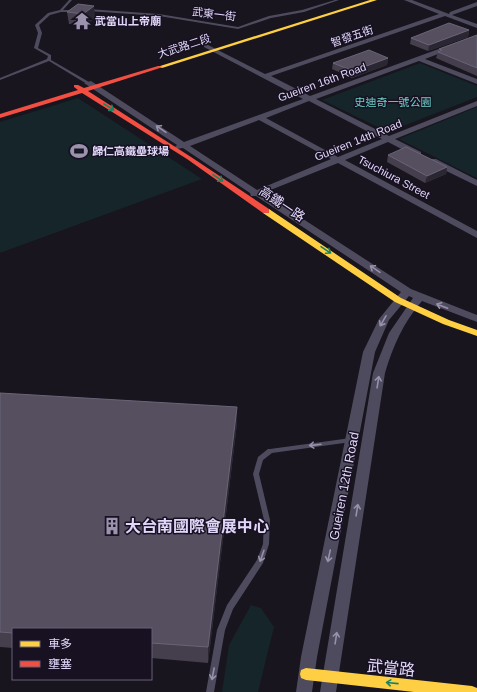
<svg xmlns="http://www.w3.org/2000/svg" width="477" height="692" viewBox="0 0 477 692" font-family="Arial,'Noto Sans TC',sans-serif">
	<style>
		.green { fill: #152529 }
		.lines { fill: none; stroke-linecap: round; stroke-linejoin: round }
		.lane { fill: #4f4b5e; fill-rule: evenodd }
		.street { fill: #4f4b5e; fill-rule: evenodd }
		.slow { fill: #ffcf43; fill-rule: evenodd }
		.jam { fill: #f24e42; fill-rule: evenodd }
		.wall { fill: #443e4d }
		.shaded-wall { fill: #2b2732 }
		.building { fill: #554f60; stroke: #6b6478 }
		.oneway { stroke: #168363 }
		.oneway2 { stroke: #9891ac }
		.labels { text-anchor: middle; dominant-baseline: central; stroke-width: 3; stroke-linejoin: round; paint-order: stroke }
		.far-street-label { font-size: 11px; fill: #e1d7fa; stroke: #171122 }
		.far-poi-label { font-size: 11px; font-weight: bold; fill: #e1d7fa; stroke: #171122; text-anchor: start }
		.far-park-label { font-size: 11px; fill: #6bd2cb; stroke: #171122 }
		.street-label { font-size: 13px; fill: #e1d7fa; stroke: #171122 }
		.near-poi-label { font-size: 16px; font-weight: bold; fill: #e1d7fa; stroke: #171122; text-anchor: start }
		.near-street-label { font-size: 16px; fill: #e1d7fa; stroke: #171122 }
	</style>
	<rect width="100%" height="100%" fill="#18151e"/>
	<g class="green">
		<polygon points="420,63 477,86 477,97 388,132 322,100"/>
		<polygon points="78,98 202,179 0,253 0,122"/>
		<polygon points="477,107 477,178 399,139"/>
		<polygon points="251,605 261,608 274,627 258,692 222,692 229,645"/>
	</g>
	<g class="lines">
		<g class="lane">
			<polygon points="69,0 72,0 63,10 77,10 79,11 77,12 61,12 50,15 39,25 42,33 38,48 51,55 51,60 89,82 89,84 87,84 49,61 0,80 0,78 47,59 48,56 34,48 38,33 35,25 48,13 60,10"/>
			<polygon points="335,0 339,0 304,12 271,18 238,29 159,16 88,11 86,10 88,9 159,14 238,27 269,16 302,10"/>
			<polygon points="351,438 353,438 354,440 353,442 351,442 272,453 263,460 259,474 270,520 269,544 263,563 233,609 225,630 214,692 206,692 217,630 227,605 257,560 263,544 264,520 253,474 258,457 268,449 270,449"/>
		</g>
		<g class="street">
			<path d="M404 0H412L449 14 450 12 477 2V6L452 15 477 24V28L445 16 271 76 310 96 477 35V39L425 59 477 79V84L419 61 316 99 389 136 477 101V106L395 139 421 152V156H415L388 142 345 160 477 231V238L338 163 263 193 411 289 477 315V322L422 301C403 323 393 346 385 373L336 692H320L373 373 389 333 413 298 409 296 389 320 375 352 317 657 312 692H296L301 657 363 352 379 319 401 292 256 196H251L250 193 183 148 176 149 175 147 177 145 84 83 91 81 184 142 303 99 204 47V45H208L265 74 439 14ZM309 101 382 139 338 157 266 118ZM259 120 331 159 257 190 190 146Z"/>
			<polygon points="430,159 436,159 477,180 477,186 430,163"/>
		</g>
		<g class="slow">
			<polygon points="370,0 377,0 162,68 157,67"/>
			<polygon points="263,209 269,209 401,298 449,320 477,330 477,336 443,324 395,302 263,213"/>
			<polygon points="306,668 472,686 477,688 477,692 414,692 306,680 301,678 300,674 301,670"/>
		</g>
		<polygon class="jam" points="158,66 163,67 88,91 191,157 269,209 269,213 263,213 187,159 82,93 0,118 0,114 78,90 74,87 74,85 78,85 84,88"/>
	</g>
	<g class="wall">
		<polygon points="78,4 95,18 84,26 69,24 67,12"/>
		<polygon points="469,30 468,37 428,51 410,44 411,38"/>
		<polygon points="477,35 477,76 436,58 438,52 439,51 439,49"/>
		<polygon points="388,58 387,65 352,78 332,69 333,63"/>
		<polygon points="388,155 447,167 446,174 425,183 387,162"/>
		<polygon points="0,393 237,423 208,663 151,658 151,629 13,629 13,648 0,647"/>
	</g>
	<g class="shaded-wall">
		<polygon points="94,6 95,18 84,26 83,14"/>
		<polygon points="469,30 468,37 428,51 429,45"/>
		<polygon points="388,58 387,65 352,78 353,71"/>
		<polygon points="447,167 446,174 425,183 427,176"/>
		<polygon points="237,407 237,423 208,663 208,647"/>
	</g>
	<g class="building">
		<polygon points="78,4 94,6 83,14 67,12"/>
		<polygon points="449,23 469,30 429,45 411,38"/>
		<polygon points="477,35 477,68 438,52 442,50 439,49"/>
		<polygon points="369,50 388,58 353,71 333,63"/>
		<polygon points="406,147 447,167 427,176 388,155"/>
		<polygon points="0,393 237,407 208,647 151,643 151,629 13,629 13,633 0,632"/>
	</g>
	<defs><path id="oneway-shaft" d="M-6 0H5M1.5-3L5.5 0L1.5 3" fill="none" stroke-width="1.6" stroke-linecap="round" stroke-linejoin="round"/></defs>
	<g class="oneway">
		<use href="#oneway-shaft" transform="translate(109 107) rotate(32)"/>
		<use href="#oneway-shaft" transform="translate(218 178) rotate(34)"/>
		<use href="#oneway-shaft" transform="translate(326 250) rotate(34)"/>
		<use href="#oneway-shaft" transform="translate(392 683) rotate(-174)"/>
	</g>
	<g class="oneway2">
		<use href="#oneway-shaft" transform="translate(161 129) rotate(-146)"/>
		<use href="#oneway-shaft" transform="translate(375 269) rotate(-146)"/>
		<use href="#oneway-shaft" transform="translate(442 306) rotate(-159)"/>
		<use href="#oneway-shaft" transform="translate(383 321) rotate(120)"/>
		<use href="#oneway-shaft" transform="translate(378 382) rotate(-81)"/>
		<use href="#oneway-shaft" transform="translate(315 445) rotate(173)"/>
		<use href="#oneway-shaft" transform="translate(357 510) rotate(-81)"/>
		<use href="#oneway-shaft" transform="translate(262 556) rotate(109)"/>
		<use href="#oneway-shaft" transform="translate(329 556) rotate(102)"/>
		<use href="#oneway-shaft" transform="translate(336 638) rotate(-81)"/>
		<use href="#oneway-shaft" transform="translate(213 674) rotate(101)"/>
	</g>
	<defs>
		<g id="temple-bare" transform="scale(1.38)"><path d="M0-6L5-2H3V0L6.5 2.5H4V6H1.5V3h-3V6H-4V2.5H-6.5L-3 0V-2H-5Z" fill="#9b93ad" stroke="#171122" stroke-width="2.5" paint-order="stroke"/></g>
		<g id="stadium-bare" transform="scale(1.38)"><path d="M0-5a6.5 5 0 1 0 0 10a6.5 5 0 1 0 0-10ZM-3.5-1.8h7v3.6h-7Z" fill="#9b93ad" stroke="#171122" stroke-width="2.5" paint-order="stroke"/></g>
		<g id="building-bare" transform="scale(1.38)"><path d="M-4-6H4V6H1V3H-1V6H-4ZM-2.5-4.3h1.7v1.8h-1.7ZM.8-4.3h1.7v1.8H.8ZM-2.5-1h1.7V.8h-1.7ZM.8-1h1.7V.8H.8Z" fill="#9b93ad" stroke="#171122" stroke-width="2.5" paint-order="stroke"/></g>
	</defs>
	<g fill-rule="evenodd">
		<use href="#temple-bare" x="82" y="21"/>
		<use href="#stadium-bare" x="79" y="151"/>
		<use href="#building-bare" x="112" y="526"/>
	</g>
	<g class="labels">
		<g class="far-street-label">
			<text transform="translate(214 14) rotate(7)">武東一街</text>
			<text transform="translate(352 36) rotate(-19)">智發五街</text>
			<text transform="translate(184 46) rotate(-18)">大武路二段</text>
			<text transform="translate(322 82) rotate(-20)">Gueiren 16th Road</text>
			<text transform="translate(358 140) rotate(-22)">Gueiren 14th Road</text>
			<text transform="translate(394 177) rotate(28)">Tsuchiura Street</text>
		</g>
		<g class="far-poi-label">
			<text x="95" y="21">武當山上帝廟</text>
			<text x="92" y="151">歸仁高鐵壘球場</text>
		</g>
		<g class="far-park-label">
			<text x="393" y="102">史迪奇一號公園</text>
		</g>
		<g class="street-label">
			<text transform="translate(282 204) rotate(34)">高鐵一路</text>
			<text transform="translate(344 486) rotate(-79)">Gueiren 12th Road</text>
		</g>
		<g class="near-poi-label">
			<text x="125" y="526">大台南國際會展中心</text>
		</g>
		<g class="near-street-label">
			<text transform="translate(391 668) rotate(6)">武當路</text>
		</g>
	</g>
	<rect x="12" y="628" width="140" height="52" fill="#171122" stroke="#686078"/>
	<rect x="20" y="641" width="20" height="6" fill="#ffcf43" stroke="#686078"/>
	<text x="48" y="648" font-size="12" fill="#e1d7fa">車多</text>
	<rect x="20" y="661" width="20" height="6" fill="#f24e42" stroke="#686078"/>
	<text x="48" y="668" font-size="12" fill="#e1d7fa">壅塞</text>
</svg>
